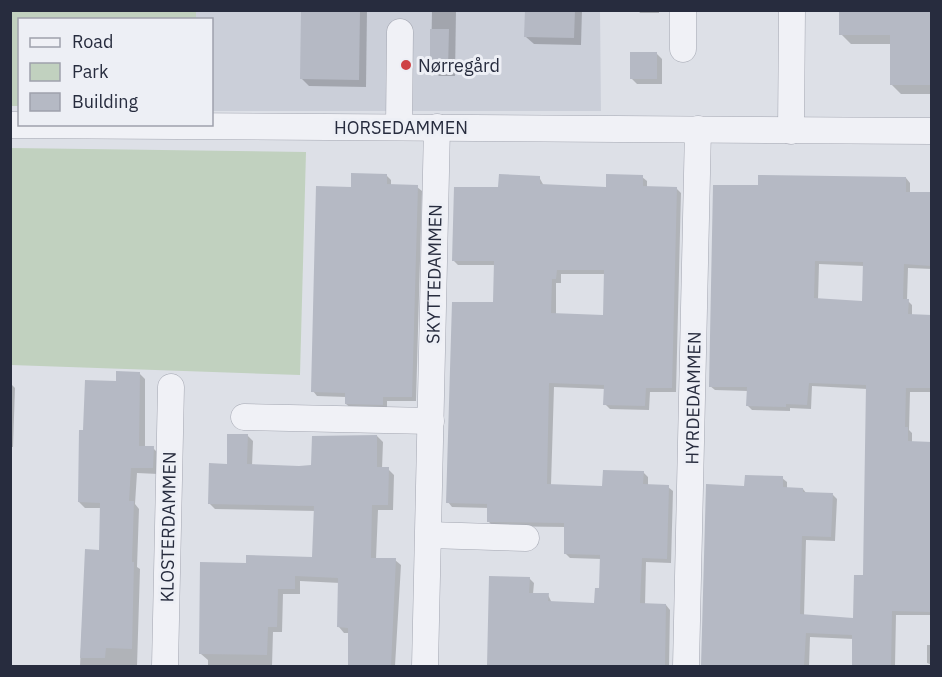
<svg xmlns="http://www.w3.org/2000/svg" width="942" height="677" viewBox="0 0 942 677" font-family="'IBM Plex Sans',sans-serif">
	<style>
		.built { fill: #cbcfd9 }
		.green { fill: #c1d1bf }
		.shadow { fill: #0003; fill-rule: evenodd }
		.building { fill: #b5b9c4; fill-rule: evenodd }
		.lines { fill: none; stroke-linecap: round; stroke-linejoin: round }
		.minor-casing { stroke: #a3a6b1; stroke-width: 27 }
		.minor { stroke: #f0f1f6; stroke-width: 26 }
		.poi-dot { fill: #ce4144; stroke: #edeff5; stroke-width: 2 }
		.labels { text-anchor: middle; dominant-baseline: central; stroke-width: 6; stroke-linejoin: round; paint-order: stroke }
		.poi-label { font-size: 18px; fill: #272c3e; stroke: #edeff5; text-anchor: start }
		.street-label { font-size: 18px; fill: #272c3e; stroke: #edeff5 }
	</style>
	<rect width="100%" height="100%" fill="#dde0e7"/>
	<polygon class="built" points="196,10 600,11 601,111 212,111 212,20 196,20"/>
	<g class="green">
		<polygon points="11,10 196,10 196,19 20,20 19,106 11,106"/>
		<polygon points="11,148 306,152 300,375 11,365"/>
	</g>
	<g class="shadow">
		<polygon points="302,10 367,10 366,87 309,86 302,79"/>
		<polygon points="432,10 456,10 455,76 439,76 431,68"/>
		<polygon points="526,10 582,10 581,45 534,44 526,37"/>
		<polygon points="638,10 659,10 659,13 640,13"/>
		<polygon points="932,10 932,94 901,94 891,84 891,44 851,44 841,34"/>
		<polygon points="657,54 662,59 662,84 637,84 632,79"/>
		<polygon points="387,176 391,180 391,186 417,187 422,191 416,401 387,401 387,409 351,408 346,404 346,397 317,396 313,391 352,189"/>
		<path d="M539 177 544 186 607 189 642 177 647 181V188H676L681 193 676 392H650L649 410 610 409 605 404V389L554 387 551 485 604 487 643 472 648 477V486L668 487 673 491 671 563 646 562 645 605H666L670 610 669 666H488L491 577 529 578 534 583 533 594 548 595 552 603 596 605 601 590 602 559 570 558 565 553 566 527 493 526 488 521 489 508 452 507 448 502 495 303 496 265H458L453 260 500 188ZM561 274H605L604 317 556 315V283H561Z"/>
		<path d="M906 178 910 183V194H932V269L908 268 907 300 912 305V315L932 316V392H910L909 430 912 433V443H932V615H896L895 666H853L854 639 810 637 809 666H703L708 486 746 487 782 478 787 482V489H803L807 494 833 495 837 499 835 541 806 540 804 616 854 620 865 577 867 389 812 386 811 409 790 408V411L752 410 748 406V391L715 390 710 386 759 186ZM819 264 864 266 863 303 818 300Z"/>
		<polygon points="139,373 145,379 145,447 153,448 159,454 158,474 137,473 135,504 139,509 137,567 140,569 137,666 80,666 86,551 101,551 101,508 85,508 79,502 85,432 117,383"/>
		<polygon points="10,383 15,388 13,447 10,447"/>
		<polygon points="247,435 253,441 252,466 313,467 377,436 383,442 382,469 388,469 394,475 393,510 378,510 376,559 395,560 401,565 395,666 349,666 350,633 344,633 339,627 340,583 300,581 300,594 283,594 282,632 273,632 272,666 208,666 208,660 201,654 247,564 313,558 316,511 215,509 209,503 228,465"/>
		<polygon points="927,645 932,645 932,665 927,663"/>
	</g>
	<g class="building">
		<polygon points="301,10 360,10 359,80 300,79"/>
		<polygon points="525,10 575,10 574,38 524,37"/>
		<polygon points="839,10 932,10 932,85 890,85 890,35 839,35"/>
		<polygon points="430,29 449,29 448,69 430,69"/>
		<rect x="630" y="52" width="27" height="27"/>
		<polygon points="351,173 387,174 387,184 418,185 412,397 383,397 383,405 345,404 345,393 311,392 316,186 351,187"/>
		<path d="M499 174 540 176V184L606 187V174L643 175V186L677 187 672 388H646L645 406 603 405 604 385 549 383 547 484 602 486 603 470 644 471 643 484 669 485 667 559 642 558 640 603 666 604 665 666H487L489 576 530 577 529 593H549L548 601 594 603 595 588H599L600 555 564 554V523L487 522V504L446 503 452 302H493L494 261H452L454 187H498ZM557 270H604L603 315 551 313 552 279H556Z"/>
		<path d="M758 175 906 177V192H932V266L904 264 903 299H909L908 314 932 315V388H906L905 427H908V441L932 442V612L892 611 891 666H852V635L806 633 804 666H701L706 484 744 486 745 475 783 476V487L803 488V492L833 493 831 537 802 536 800 614 853 618 854 575H863L866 385 809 383 807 405 786 404V407L746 406 747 387H709L713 185H758ZM815 261 863 262 862 301 814 298Z"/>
		<polygon points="116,371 140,372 139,446 154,446 153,468 131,468 129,501 134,501 132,562 134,562 132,649 106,648 105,658 80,658 85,549 99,550 100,503 78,502 79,430 83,430 85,380 116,381"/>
		<polygon points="227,434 248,434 247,464 299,466 311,465 312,436 377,435 377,467 389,467 388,505 372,505 371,558 396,558 391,666 348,666 348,628 337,627 338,578 295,576 295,589 278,589 277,627 268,627 267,655 199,654 200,562 246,563 246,555 312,557 314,506 208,504 209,463 227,464"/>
	</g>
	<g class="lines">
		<g class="minor-casing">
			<g id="minor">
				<polyline points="683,49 683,10"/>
				<polyline points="10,125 932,131"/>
				<polyline points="399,126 400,32"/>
				<polyline points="791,131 792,10"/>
				<polyline points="244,417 431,421"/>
				<polyline points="429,535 526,538"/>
				<polyline points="165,666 171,387"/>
				<polyline points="425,666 437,127"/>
				<polyline points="686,666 698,129"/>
			</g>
		</g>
		<use href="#minor" class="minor"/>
	</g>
	<circle class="poi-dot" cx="406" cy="65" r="6"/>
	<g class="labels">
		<g class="poi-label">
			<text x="418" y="65">Nørregård</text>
		</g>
		<g class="street-label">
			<text x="401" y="127">HORSEDAMMEN</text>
			<text transform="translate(434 274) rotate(-89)">SKYTTEDAMMEN</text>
			<text transform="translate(693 398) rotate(-89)">HYRDEDAMMEN</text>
			<text transform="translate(168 527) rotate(-89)">KLOSTERDAMMEN</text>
		</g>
	</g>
	<rect width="942" height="677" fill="none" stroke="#272c3e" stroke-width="24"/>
	<rect x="18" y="18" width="195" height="108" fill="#edeff5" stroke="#9ea1ac" stroke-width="1.5"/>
	<rect x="30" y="38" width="30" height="9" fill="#f0f1f6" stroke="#9ea1ac" stroke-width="1.5"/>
	<text x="72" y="48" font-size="18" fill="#272c3e">Road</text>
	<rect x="30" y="63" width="30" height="18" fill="#c1d1bf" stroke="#9ea1ac" stroke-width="1.5"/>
	<text x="72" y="78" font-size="18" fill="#272c3e">Park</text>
	<rect x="30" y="93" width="30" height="18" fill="#b5b9c4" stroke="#9ea1ac" stroke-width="1.5"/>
	<text x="72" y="108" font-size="18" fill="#272c3e">Building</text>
</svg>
